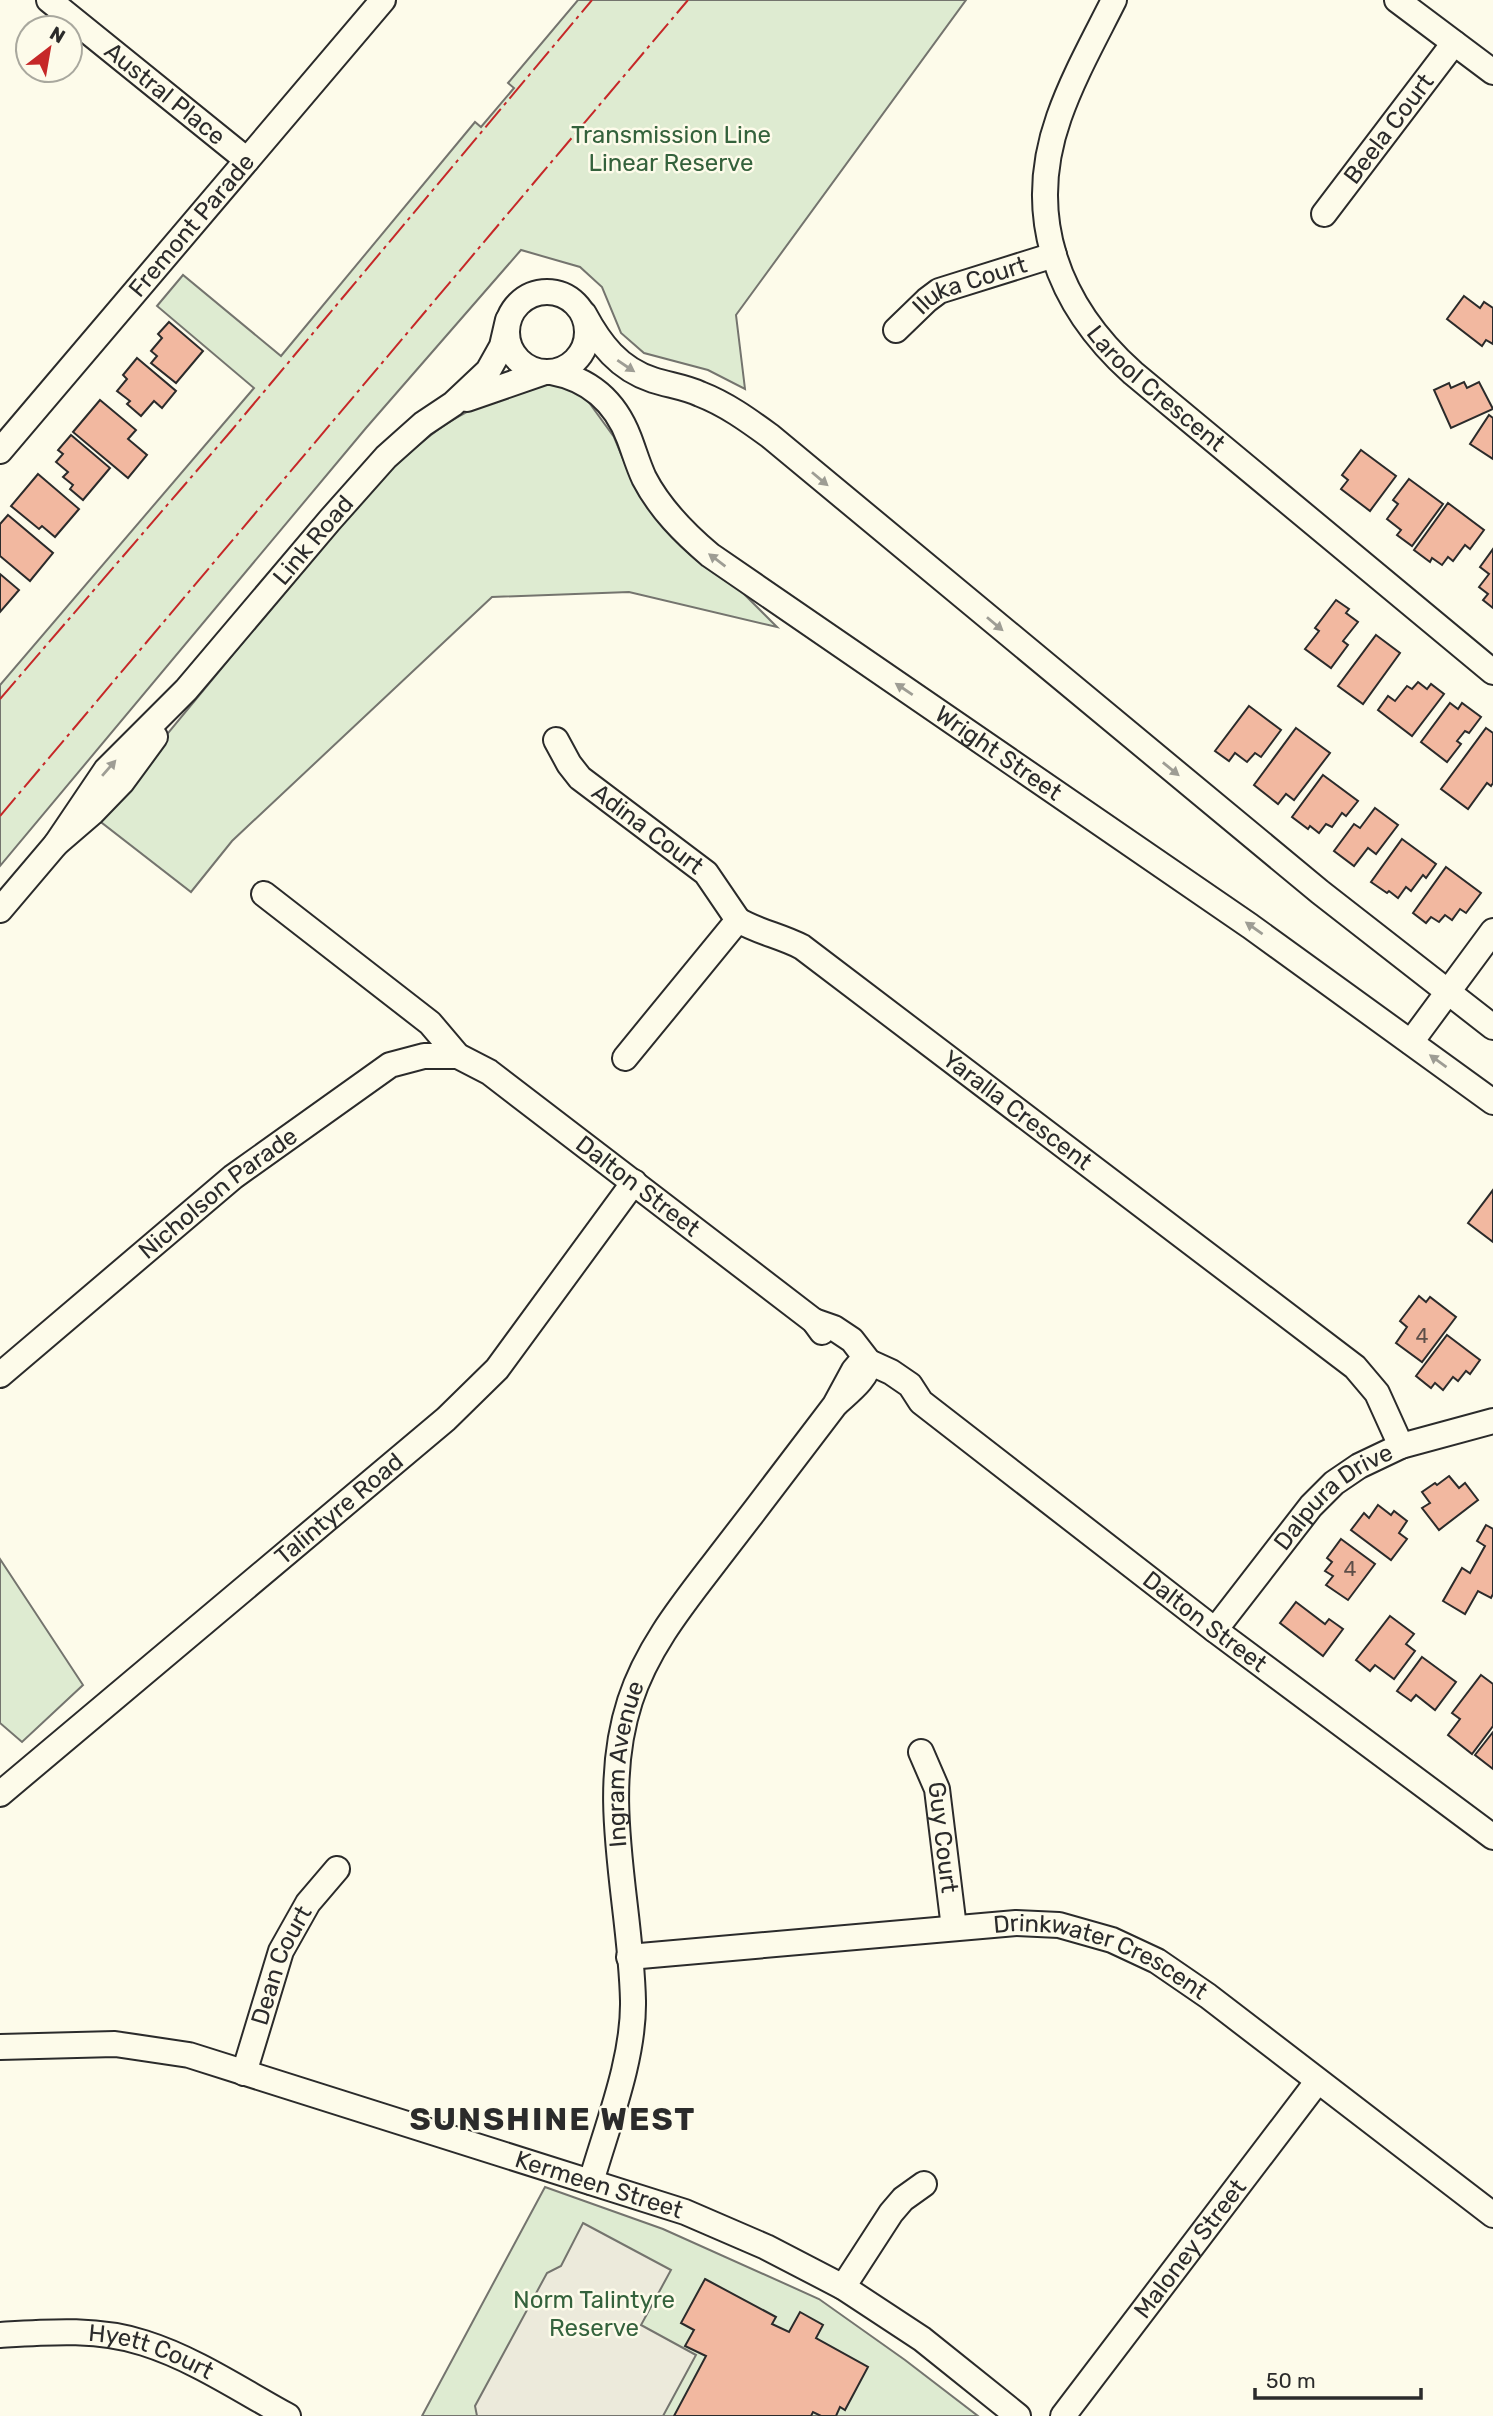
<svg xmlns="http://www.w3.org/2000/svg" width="1493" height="2416" viewBox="0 0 1493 2416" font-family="Rubik,sans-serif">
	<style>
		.green { fill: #deebd1; stroke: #74746e; stroke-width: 2 }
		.parking { fill: #eceadb; stroke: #74746e; stroke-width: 2 }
		.building { fill: #f2b8a0; stroke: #2b2b2b; stroke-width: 2 }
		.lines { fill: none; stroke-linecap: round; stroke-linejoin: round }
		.minor-casing { stroke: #2b2b2b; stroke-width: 28 }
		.minor { stroke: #fdfbea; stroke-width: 24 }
		.power { stroke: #c62828; stroke-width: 2; stroke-dasharray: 24 5 3.5 5; stroke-linecap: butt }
		.oneway { fill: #9e9d94 }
		.labels { text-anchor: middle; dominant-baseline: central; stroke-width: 5; stroke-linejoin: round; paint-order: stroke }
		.number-label { font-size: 21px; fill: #5d4e48 }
		.street-label { font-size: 24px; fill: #2b2b2b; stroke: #fdfbea }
		.park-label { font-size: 24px; fill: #34623c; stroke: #fdfbea }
		.district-label { font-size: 32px; font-weight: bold; letter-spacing: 2px; fill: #2b2b2b; stroke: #fdfbea }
	</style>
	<rect width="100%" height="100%" fill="#fdfbea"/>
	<g class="green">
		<polygon points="578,0 966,0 736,315 745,389 708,370 644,353 621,333 602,287 580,267 521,250 366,428 0,866 0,685 254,388 157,306 183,275 281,356 475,122 481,127 514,88 508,83"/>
		<path d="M546 382 561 384 585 397 614 437 633 483 777 627 629 592 492 597 232 841 191 892 97 819C159 744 221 669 283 594 328 539 374 479 431 435 464 409 505 393 546 382Z"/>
		<polygon points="0,1559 83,1685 22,1742 0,1723"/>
		<polygon points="545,2187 663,2229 819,2299 905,2360 978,2416 422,2416"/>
	</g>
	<polygon class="parking" points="583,2223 671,2270 641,2325 696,2355 663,2416 477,2416 475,2406 547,2273 561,2266"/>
	<g class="building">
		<polygon points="1464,296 1480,308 1484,302 1493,308 1493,344 1486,340 1482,346 1447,319"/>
		<polygon points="169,322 203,351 176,383 151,363 157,356 151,351 162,338 158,334"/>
		<polygon points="137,358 176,391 162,408 154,401 141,416 127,404 130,401 117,391 127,379 123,375"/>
		<polygon points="1464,382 1467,388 1479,382 1493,409 1451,428 1434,390 1449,383 1451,388"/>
		<polygon points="100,400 136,430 128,439 147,455 128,478 73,432"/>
		<polygon points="1489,415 1493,418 1493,459 1470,444"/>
		<polygon points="71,435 110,468 83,500 70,489 73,485 63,477 68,472 56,462 63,454 58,450"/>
		<polygon points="1361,450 1396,476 1370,511 1341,489 1348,480 1342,475"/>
		<polygon points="38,474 79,509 55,537 42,526 39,529 11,506"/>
		<polygon points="1409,479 1443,504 1412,546 1397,535 1401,530 1387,519 1398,504 1393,500"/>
		<polygon points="1448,503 1484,530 1470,549 1465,545 1453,561 1448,557 1442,565 1432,558 1430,562 1414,550"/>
		<polygon points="8,515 53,553 30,581 0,556 0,524"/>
		<polygon points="1493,549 1493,608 1483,600 1488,594 1479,587 1489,574 1480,567"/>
		<polygon points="0,574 19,590 0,612"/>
		<polygon points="1336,600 1349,609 1346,613 1358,622 1343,641 1348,645 1331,668 1305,649 1319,631 1315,628"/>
		<polygon points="1376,635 1400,653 1363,704 1338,686"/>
		<polygon points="1418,682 1427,689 1431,684 1444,694 1412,736 1378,710 1388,696 1395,701 1407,686 1412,689"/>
		<polygon points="1450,703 1458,709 1462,703 1481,717 1469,733 1465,731 1457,741 1461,744 1447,762 1421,742"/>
		<polygon points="1249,706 1281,730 1261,757 1255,753 1247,762 1235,753 1229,761 1215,751"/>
		<polygon points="1296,728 1330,753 1294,800 1286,794 1278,804 1254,785"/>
		<polygon points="1486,728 1493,733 1493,783 1491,786 1487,783 1468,809 1441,789"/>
		<polygon points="1323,775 1358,801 1346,816 1342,813 1332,827 1326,824 1319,833 1310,826 1308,829 1292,817"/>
		<polygon points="1375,808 1398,825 1376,854 1368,848 1354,866 1334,851 1354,824 1360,828"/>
		<polygon points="1402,839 1436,864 1426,878 1423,875 1411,891 1406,887 1398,898 1389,891 1387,893 1371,882"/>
		<polygon points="1446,867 1481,893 1466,913 1460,909 1452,920 1445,915 1439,922 1431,917 1426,923 1413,913"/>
		<polygon points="1493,1190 1493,1242 1468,1223"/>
		<polygon points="1419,1296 1426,1302 1430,1297 1456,1317 1422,1362 1396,1343 1407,1327 1400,1321"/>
		<polygon points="1447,1335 1480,1360 1470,1374 1466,1371 1458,1381 1453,1377 1443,1390 1435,1383 1431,1388 1416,1376"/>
		<polygon points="1449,1476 1459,1488 1465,1483 1478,1500 1439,1530 1422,1508 1430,1503 1422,1492 1435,1483 1437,1485"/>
		<polygon points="1378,1505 1391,1515 1394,1511 1407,1521 1399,1533 1407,1539 1391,1560 1351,1530 1364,1513 1369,1518"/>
		<polygon points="1486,1525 1493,1529 1493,1594 1491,1598 1478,1591 1465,1614 1443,1601 1462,1568 1470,1573 1485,1546 1477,1541"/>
		<polygon points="1341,1539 1375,1564 1348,1600 1326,1585 1333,1576 1325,1571 1332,1562 1327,1558"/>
		<polygon points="1296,1602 1325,1624 1329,1619 1343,1629 1323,1656 1280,1623"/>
		<polygon points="1390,1616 1414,1634 1406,1644 1415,1651 1394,1679 1375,1665 1370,1671 1356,1660"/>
		<polygon points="1422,1657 1456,1682 1435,1710 1416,1695 1411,1701 1397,1691"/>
		<polygon points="1481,1675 1493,1684 1493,1726 1472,1754 1448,1735 1460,1719 1452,1713"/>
		<polygon points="1493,1732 1493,1769 1475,1755"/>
		<polygon points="705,2279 776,2317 772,2324 789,2332 800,2312 823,2325 816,2338 868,2367 845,2410 840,2407 836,2416 821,2416 813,2412 811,2416 674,2416 706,2356 685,2346 694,2330 681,2323"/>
	</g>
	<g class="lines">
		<g class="minor-casing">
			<g id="minor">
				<path id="s1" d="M49 0 247 160"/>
				<path id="s2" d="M1114 0C1095 38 1073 77 1059 117 1024 216 1057 305 1133 373L1493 672"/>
				<polyline points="1397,0 1493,72"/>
				<path id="s3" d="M1324 214 1454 43"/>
				<circle cx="547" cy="332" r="40"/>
				<path d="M584 314C600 344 619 369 653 380 668 385 685 387 700 394 726 404 748 420 770 436L1320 892 1493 1027"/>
				<path id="s4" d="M896 330 927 300 939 291 1054 255"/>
				<path id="s5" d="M551 372C589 379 615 401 629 438 634 451 638 465 644 478 660 509 684 533 710 555L1250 926 1493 1102"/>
				<polyline points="467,399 545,372"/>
				<path id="s6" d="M0 451 383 0"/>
				<path id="s7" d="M556 740 569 764 580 778 706 873 738 920"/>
				<path id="s8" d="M56 844 106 770 186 690 330 520 386 457 423 424 453 404 488 371 502 346 508 320"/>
				<path id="s9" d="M264 894 430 1023 458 1056 489 1072 814 1321 822 1332"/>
				<polyline points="0,910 56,844 92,813 122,782 155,737"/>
				<polyline points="1411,1042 1493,931"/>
				<path id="s10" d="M625 1058 738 920C758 932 781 936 802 947L1355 1367 1377 1393 1401 1446"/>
				<path id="s11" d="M814 1321 834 1328 852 1340 869 1362 891 1372 910 1385 921 1402 1215 1630 1493 1837"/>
				<path id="s12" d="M0 1375 233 1177 390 1065 424 1056H458"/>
				<path id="s13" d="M1215 1630 1311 1506 1334 1483 1359 1466 1401 1446 1493 1421"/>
				<path id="s14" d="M921 1752 937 1789 954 1928"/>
				<path id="s15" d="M0 1794 446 1419 497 1369 634 1182"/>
				<path id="s16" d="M629 1957 1016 1923 1059 1925 1112 1940 1157 1961 1208 1996 1493 2215"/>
				<path id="s17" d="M0 2047 115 2044 189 2055 685 2212 766 2247 843 2287 922 2339 1018 2416"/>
				<path id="s18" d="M244 2073 281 1951 308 1903 337 1869"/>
				<path id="s19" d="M591 2182C607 2126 634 2060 633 2001 631 1901 598 1799 630 1701 648 1645 687 1599 722 1553 760 1504 797 1455 835 1405 846 1394 868 1379 869 1362L860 1363 854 1370 835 1405"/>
				<polyline points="843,2287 891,2213 903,2199 924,2184"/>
				<path id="s20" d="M0 2335C48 2332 98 2328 144 2343 195 2359 242 2391 288 2416"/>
				<path id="s21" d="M1063 2416 1317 2082"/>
			</g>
		</g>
		<use href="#minor" class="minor"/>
		<g class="power">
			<polyline points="0,699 231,431 592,0"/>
			<polyline points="0,816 688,0"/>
		</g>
	</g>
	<defs><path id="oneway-solid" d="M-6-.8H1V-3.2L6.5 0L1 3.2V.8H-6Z" transform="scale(1.75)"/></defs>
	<g class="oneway">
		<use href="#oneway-solid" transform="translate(626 366) rotate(34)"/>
		<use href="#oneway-solid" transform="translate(820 479) rotate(40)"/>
		<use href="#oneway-solid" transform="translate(717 560) rotate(-143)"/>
		<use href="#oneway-solid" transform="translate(995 624) rotate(40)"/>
		<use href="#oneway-solid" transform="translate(904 689) rotate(-146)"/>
		<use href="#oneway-solid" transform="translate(109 768) rotate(-49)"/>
		<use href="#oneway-solid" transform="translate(1171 769) rotate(39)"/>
		<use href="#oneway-solid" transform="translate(1254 928) rotate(-145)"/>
		<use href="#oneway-solid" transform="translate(1438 1061) rotate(-144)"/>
	</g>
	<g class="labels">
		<g class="number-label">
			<text x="1422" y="1335">4</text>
			<text x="1350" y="1568">4</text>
		</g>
		<g class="street-label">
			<text stroke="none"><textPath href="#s1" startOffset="149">Austral Place</textPath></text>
			<text stroke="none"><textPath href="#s3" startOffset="107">Beela Court</textPath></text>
			<text stroke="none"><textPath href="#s6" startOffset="296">Fremont Parade</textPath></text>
			<text stroke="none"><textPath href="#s4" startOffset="89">Iluka Court</textPath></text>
			<text stroke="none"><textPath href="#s2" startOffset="441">Larool Crescent</textPath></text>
			<text stroke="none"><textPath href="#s8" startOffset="399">Link Road</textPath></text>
			<text stroke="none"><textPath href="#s5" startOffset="602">Wright Street</textPath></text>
			<text stroke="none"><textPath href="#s7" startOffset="130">Adina Court</textPath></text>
			<text stroke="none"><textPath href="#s10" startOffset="518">Yaralla Crescent</textPath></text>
			<text stroke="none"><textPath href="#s9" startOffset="476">Dalton Street</textPath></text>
			<text stroke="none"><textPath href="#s12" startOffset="284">Nicholson Parade</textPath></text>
			<text stroke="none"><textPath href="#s13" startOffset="180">Dalpura Drive</textPath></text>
			<text stroke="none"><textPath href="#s15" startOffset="443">Talintyre Road</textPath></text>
			<text stroke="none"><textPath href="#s11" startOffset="497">Dalton Street</textPath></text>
			<text stroke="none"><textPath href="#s19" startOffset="425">Ingram Avenue</textPath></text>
			<text stroke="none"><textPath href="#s14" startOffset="89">Guy Court</textPath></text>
			<text stroke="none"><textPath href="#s16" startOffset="480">Drinkwater Crescent</textPath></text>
			<text stroke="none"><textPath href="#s18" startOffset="114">Dean Court</textPath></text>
			<text stroke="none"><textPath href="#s17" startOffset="620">Kermeen Street</textPath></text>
			<text stroke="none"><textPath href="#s21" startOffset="210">Maloney Street</textPath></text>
			<text stroke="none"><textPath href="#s20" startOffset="154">Hyett Court</textPath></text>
		</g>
		<g class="park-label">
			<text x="671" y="135">Transmission Line<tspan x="671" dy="28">Linear Reserve</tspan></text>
			<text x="594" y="2300">Norm Talintyre<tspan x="594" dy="28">Reserve</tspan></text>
		</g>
		<g class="district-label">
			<text x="553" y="2119">SUNSHINE WEST</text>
		</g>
	</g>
	<g transform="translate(49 49) rotate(31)"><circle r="33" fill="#fdfbea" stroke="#a9a89e" stroke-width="2"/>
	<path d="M0-5L12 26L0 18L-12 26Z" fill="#c62828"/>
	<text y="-10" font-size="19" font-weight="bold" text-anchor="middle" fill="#2b2b2b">N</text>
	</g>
	<path d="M1255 2388v10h166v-10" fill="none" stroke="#2b2b2b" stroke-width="3.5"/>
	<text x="1266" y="2388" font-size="21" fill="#2b2b2b" stroke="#fdfbea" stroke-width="5" paint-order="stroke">50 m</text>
</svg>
